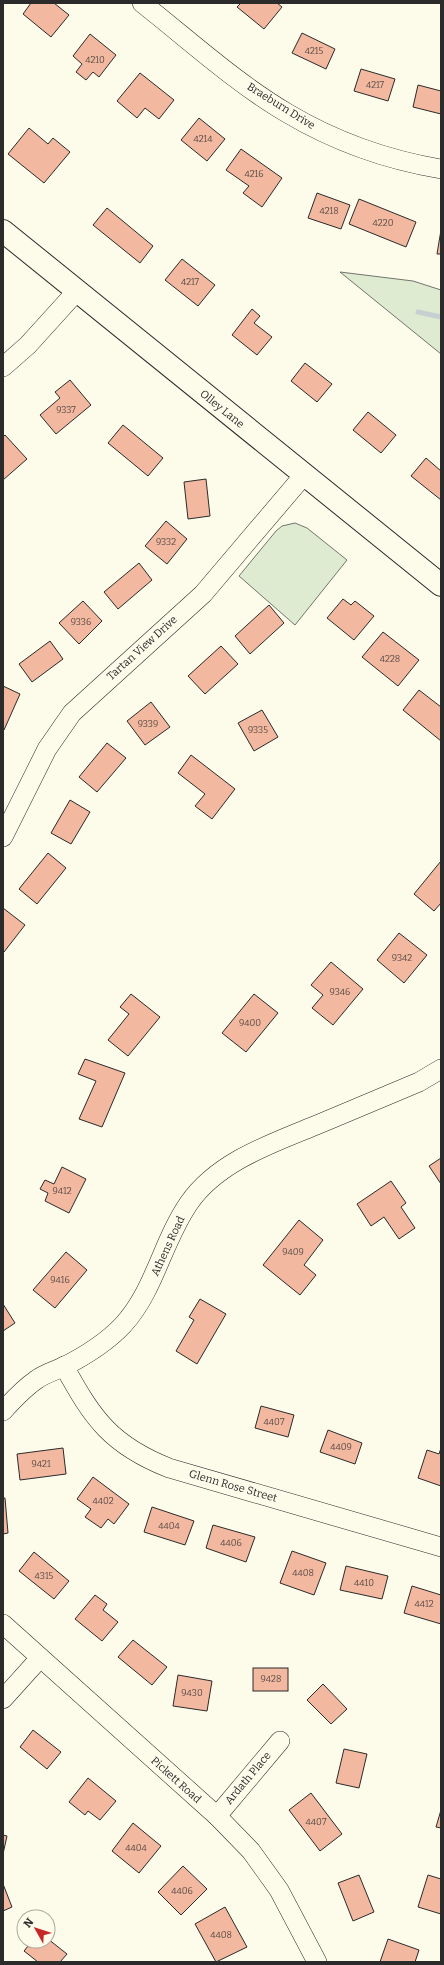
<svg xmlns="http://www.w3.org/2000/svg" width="444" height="1965" viewBox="0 0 444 1965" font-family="Bitter,serif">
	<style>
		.green { fill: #deebd1; stroke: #74746e }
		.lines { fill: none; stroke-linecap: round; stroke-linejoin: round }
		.stream { stroke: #c7d0d0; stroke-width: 5 }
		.building { fill: #f2b8a0; stroke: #2b2b2b }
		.minor-casing { stroke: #2b2b2b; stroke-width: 20 }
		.major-casing { stroke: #2b2b2b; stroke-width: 24 }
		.minor { stroke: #fdfbea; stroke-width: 19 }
		.major { stroke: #fdfbea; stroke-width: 22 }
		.labels { text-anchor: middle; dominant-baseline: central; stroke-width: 3; stroke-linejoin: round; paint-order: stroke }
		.number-label { font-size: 9px; fill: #5d4e48 }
		.street-label { font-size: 11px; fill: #2b2b2b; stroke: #fdfbea }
	</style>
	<rect width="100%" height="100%" fill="#fdfbea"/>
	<g class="green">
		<polygon points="340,272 413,281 441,290 441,354"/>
		<polygon points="295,523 307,528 347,560 295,625 239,576 276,531 282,526"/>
	</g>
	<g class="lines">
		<polyline class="stream" points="418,312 441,317"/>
	</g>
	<g class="building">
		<polygon points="31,3 54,3 69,15 51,37 23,14"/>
		<polygon points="241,3 277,3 282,7 264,29 237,7"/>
		<polygon points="302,33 335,49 326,69 292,53"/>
		<polygon points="90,34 116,55 99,77 93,72 86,80 76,72 82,64 73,56"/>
		<polygon points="361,69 395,79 388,101 354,91"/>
		<polygon points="140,73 174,100 159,119 145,108 137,118 117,101"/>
		<polygon points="418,85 441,91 441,114 413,107"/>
		<polygon points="199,118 225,139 207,161 181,140"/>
		<polygon points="29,128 48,144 53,138 70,152 44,183 8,154"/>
		<polygon points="241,149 282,178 262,207 243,193 249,186 226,170"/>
		<polygon points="317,193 350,205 341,229 308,218"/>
		<polygon points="359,199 416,222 406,247 349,224"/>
		<polygon points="107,208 153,246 140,263 93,225"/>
		<polygon points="441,230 441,254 437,254"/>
		<polygon points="182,259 215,285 198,306 165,280"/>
		<polygon points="252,309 260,316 254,323 272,337 257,355 232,335"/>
		<polygon points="305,363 332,384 317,402 291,381"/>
		<polygon points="70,380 91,405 56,434 40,415 60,398 55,392"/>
		<polygon points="368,412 396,435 381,453 353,430"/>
		<polygon points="123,425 163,458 148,476 108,443"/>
		<polygon points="5,435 27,459 3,480 3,437"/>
		<polygon points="426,458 441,471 441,500 411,476"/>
		<polygon points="206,479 210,516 188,519 184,482"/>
		<polygon points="166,521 187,539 167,564 145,546"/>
		<polygon points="139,563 152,580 118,609 104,592"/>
		<polygon points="343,599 351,605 355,601 374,616 354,640 327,618"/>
		<polygon points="83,601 102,621 79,644 59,623"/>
		<polygon points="269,605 284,623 250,654 235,636"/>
		<polygon points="383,632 419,660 398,686 362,657"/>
		<polygon points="50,641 63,659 32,682 19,664"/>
		<polygon points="221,646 238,664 205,694 188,676"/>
		<polygon points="3,686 20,694 4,730 3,730"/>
		<polygon points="419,690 441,707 441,741 403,710"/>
		<polygon points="151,702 170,727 145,745 127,721"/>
		<polygon points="262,710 278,737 254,751 238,723"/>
		<polygon points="107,743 126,758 97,792 79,777"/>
		<polygon points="191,755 235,789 212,819 195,806 205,794 178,773"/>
		<polygon points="70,800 90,812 71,844 51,833"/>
		<polygon points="48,853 66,868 37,904 19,889"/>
		<polygon points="441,861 441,903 434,911 414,894"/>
		<polygon points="3,908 25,925 4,952 3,951"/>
		<polygon points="399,933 427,955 404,983 377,960"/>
		<polygon points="331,962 363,989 333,1025 312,1008 323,995 311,985"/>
		<polygon points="131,994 160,1017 128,1056 108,1040 129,1014 120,1007"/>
		<polygon points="254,994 278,1013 246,1052 222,1033"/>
		<polygon points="85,1059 125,1073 102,1127 79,1119 96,1081 78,1074"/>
		<polygon points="441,1158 441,1184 429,1166"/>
		<polygon points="62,1167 86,1179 69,1213 45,1201 48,1193 40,1189 45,1180 54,1184"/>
		<polygon points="391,1181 406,1203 401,1207 415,1228 399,1239 384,1217 371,1226 357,1204"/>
		<polygon points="299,1220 323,1240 304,1265 316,1275 300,1295 263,1265"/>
		<polygon points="66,1252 87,1270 55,1308 33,1290"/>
		<polygon points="200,1299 226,1314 197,1364 176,1351 194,1320 189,1317"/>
		<polygon points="3,1304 15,1323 3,1331"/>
		<polygon points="261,1406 294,1415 288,1437 255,1428"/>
		<polygon points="328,1430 362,1443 355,1464 320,1452"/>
		<polygon points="63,1448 66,1474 20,1480 17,1454"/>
		<polygon points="441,1448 441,1486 418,1478 427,1450 439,1454"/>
		<polygon points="93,1477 129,1504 114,1524 108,1519 101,1528 85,1517 91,1509 77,1499"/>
		<polygon points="3,1498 5,1498 8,1533 3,1534"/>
		<polygon points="152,1507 194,1521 185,1545 144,1532"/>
		<polygon points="213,1525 255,1537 246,1562 206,1548"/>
		<polygon points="292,1551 326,1563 314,1595 280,1583"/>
		<polygon points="34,1552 69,1581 54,1599 19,1571"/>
		<polygon points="346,1566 388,1576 382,1599 340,1590"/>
		<polygon points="412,1586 441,1595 441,1624 404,1613"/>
		<polygon points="95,1595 107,1604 103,1610 118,1622 102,1641 75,1619"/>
		<polygon points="133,1640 167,1667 152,1685 118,1657"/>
		<rect x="253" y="1668" width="35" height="23"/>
		<polygon points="178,1675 212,1681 207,1711 173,1706"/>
		<polygon points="323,1684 347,1709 331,1724 307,1700"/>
		<polygon points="33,1730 61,1752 47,1769 20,1747"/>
		<polygon points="344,1749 367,1754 359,1788 336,1783"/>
		<polygon points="88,1778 116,1801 100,1820 88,1811 85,1815 69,1802"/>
		<polygon points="311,1793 342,1834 320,1851 289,1810"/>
		<polygon points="441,1810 441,1828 436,1827"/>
		<polygon points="133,1823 161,1846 139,1873 112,1851"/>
		<polygon points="3,1835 7,1836 3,1854"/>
		<polygon points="183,1866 207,1889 181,1915 158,1892"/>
		<polygon points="359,1875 374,1912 353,1921 338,1883"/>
		<polygon points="428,1875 441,1879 441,1914 418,1907"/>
		<polygon points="3,1884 12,1907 3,1911"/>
		<polygon points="225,1907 247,1947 216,1962 195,1924"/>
		<polygon points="48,1939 67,1954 60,1962 38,1962 24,1951 32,1941 48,1941"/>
		<polygon points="388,1939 419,1950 415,1962 380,1962"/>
	</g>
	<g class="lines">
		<g class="minor-casing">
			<g id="minor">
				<path d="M142 3C189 40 236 83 287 113 334 141 388 160 441 169"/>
				<polyline points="3,367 28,345 76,292"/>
				<polyline points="3,837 47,749 72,713 203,594 304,475"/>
				<path d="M64 1366C93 1419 111 1445 169 1468L441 1547"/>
				<path d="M3 1411C13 1400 23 1389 36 1380 44 1374 54 1371 63 1367 85 1356 106 1343 123 1325 155 1290 162 1242 189 1203 218 1161 273 1143 319 1124 352 1110 386 1096 419 1082L441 1069"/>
				<polyline points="3,1624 217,1816 251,1851 279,1890 317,1962"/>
				<polyline points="3,1699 40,1658"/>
				<polyline points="217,1816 280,1741"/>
			</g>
		</g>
		<g class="major-casing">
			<polyline id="major" points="3,231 441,585"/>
		</g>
		<use href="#minor" class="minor"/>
		<use href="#major" class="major"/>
	</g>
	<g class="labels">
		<g class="number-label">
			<text x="314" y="51">4215</text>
			<text x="95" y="60">4210</text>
			<text x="375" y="85">4217</text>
			<text x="203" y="139">4214</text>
			<text x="254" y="174">4216</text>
			<text x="329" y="211">4218</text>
			<text x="383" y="223">4220</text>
			<text x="190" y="282">4217</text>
			<text x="66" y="410">9337</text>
			<text x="166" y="542">9332</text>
			<text x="81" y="622">9336</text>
			<text x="390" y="659">4228</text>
			<text x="148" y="724">9339</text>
			<text x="258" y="730">9335</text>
			<text x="402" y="958">9342</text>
			<text x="340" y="992">9346</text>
			<text x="250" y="1023">9400</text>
			<text x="62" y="1191">9412</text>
			<text x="293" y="1252">9409</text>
			<text x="60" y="1280">9416</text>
			<text x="274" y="1422">4407</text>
			<text x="341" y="1447">4409</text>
			<text x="41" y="1464">9421</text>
			<text x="103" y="1501">4402</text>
			<text x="169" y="1526">4404</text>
			<text x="231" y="1543">4406</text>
			<text x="303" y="1573">4408</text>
			<text x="44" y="1576">4315</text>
			<text x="364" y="1583">4410</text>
			<text x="424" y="1604">4412</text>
			<text x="271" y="1679">9428</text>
			<text x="192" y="1693">9430</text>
			<text x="316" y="1822">4407</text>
			<text x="136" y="1848">4404</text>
			<text x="182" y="1891">4406</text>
			<text x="221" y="1935">4408</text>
		</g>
		<g class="street-label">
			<text transform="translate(281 106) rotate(32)">Braeburn Drive</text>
			<text transform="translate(222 409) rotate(39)">Olley Lane</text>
			<text transform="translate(142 648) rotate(-42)">Tartan View Drive</text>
			<text transform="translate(168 1246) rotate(-65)">Athens Road</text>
			<text transform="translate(233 1486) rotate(16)">Glenn Rose Street</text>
			<text transform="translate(248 1778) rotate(-50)">Ardath Place</text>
			<text transform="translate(176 1780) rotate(42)">Pickett Road</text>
		</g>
	</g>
	<rect width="444" height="1965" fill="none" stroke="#2b2b2b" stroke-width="8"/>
	<g transform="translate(36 1929) rotate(309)"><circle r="19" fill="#fdfbea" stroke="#a9a89e"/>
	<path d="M0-3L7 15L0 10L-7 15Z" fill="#c62828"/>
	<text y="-6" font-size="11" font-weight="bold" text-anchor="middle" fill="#2b2b2b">N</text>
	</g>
</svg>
